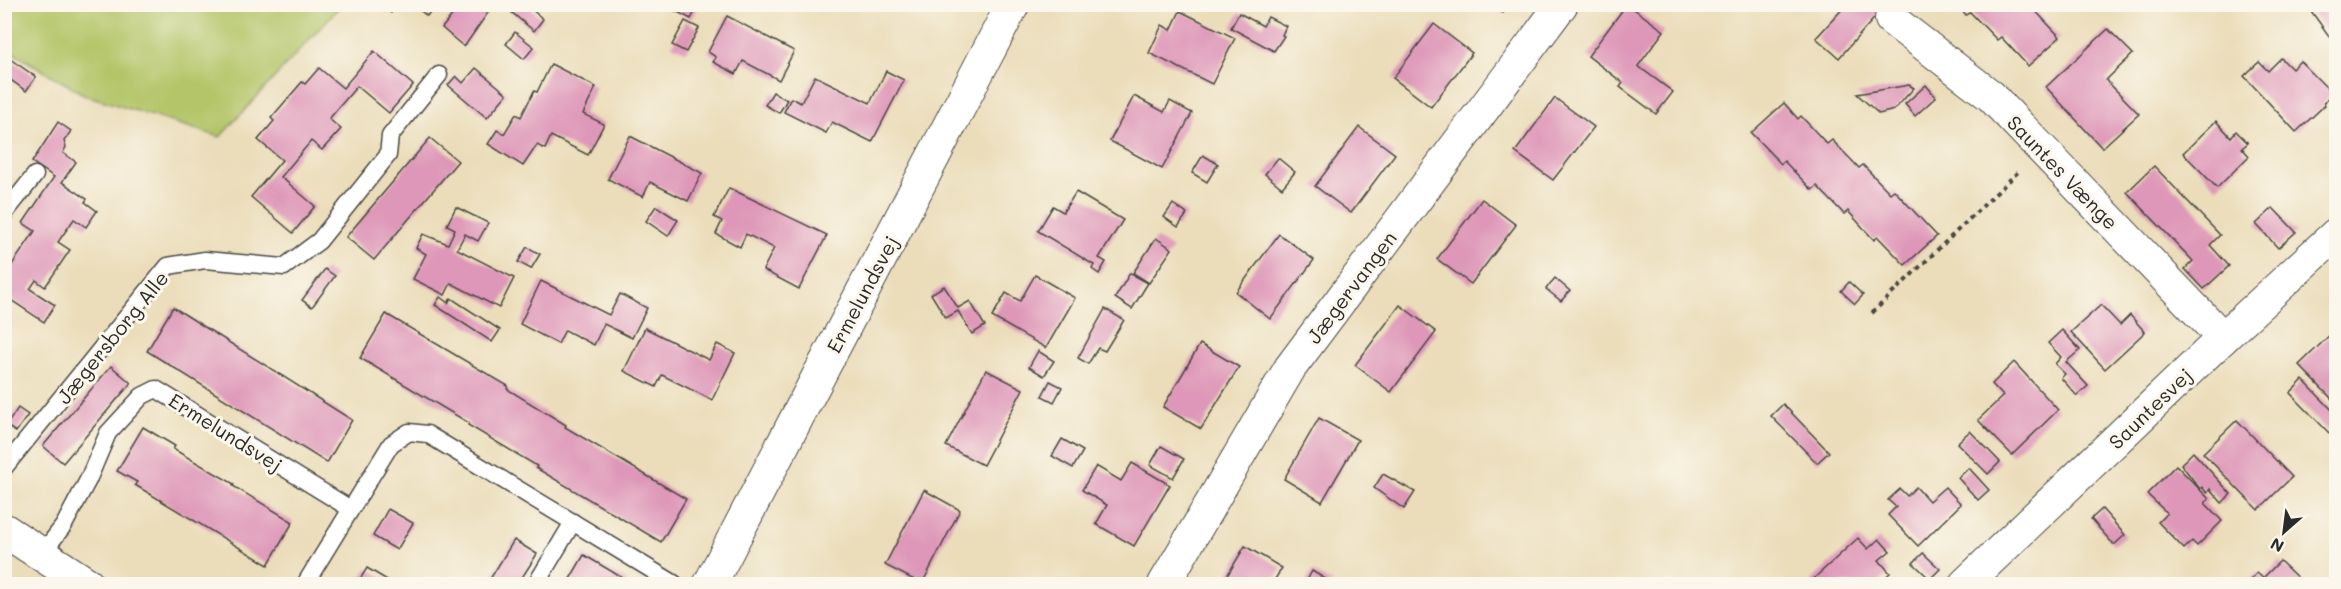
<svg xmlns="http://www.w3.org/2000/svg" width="2341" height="589" viewBox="0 0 2341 589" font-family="Mali,sans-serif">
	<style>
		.green { fill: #b3c568; stroke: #6f784a; stroke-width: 1.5 }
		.building { fill: #de97b8 }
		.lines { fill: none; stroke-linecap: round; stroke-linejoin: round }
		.service-casing { stroke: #484640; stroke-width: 19 }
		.minor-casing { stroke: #484640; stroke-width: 34 }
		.tertiary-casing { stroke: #484640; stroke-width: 35 }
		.path { stroke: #484640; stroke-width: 4; stroke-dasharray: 4.5 4.5; stroke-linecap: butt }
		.service { stroke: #fff; stroke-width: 16 }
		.minor { stroke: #fff; stroke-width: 32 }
		.tertiary { stroke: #fff; stroke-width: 33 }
		.labels { text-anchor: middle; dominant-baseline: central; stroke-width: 6; stroke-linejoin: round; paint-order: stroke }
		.street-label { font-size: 20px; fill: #2b2b2b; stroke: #fbf7ec }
	</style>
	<rect width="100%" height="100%" fill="#fbf7ec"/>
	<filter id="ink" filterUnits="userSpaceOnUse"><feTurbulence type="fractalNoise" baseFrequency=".0167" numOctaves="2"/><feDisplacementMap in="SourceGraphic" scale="12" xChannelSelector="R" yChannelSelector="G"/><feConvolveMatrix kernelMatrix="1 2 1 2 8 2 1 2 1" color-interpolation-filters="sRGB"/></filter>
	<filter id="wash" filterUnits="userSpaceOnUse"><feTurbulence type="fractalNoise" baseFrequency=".008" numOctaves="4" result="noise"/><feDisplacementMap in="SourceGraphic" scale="24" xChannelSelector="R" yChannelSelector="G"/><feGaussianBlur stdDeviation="1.35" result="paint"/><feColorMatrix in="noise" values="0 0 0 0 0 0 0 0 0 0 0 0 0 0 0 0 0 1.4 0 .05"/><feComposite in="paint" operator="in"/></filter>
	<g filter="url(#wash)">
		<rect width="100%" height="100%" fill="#ebddba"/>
		<polygon class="green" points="5,4 341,4 341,5 220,137 85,95 5,48"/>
		<g id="blocks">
			<g class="building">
				<polygon points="380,4 397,4 391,13"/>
				<polygon points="412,4 436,4 427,16"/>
				<polygon points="461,4 494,4 464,47 442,28"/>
				<polygon points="515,4 525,4 543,19 534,31 510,11"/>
				<polygon points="662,4 699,4 691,19"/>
				<polygon points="1492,4 1509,4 1503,13"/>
				<polygon points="1627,4 1664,31 1638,66 1673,92 1656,114 1620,87 1623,83 1588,56"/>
				<polygon points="1847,4 1887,4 1839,58 1816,38"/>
				<polygon points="1957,4 2029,4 2060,37 2028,66 2001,37 1997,40 1970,12 1966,15"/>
				<polygon points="2306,4 2336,4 2336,30 2329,36"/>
				<polygon points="1180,11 1235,38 1212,84 1149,53 1162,25 1171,30"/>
				<polygon points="1239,13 1263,26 1268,17 1286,26 1282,35 1284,36 1274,51 1231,28"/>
				<polygon points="727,16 794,51 779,80 743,61 736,74 713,62 716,57 708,52"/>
				<polygon points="685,21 699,28 686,52 672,45"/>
				<polygon points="1434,24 1472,53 1431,107 1393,78"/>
				<polygon points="2108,29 2133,54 2106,80 2139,114 2102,148 2046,87"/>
				<polygon points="515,32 534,47 524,59 506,44"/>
				<polygon points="374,51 413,85 389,113 357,86 329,119 341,129 322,150 311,141 281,177 315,206 293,233 251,197 282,160 258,140 274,121 271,118 302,82 305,84 319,68 343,88"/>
				<polygon points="2281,58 2292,69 2300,61 2332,93 2324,103 2325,105 2296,132 2244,76 2259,62 2268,71"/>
				<polygon points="10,59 36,77 26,91 4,75 4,66"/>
				<polygon points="551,64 596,87 583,114 604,124 588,155 551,136 545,149 537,145 523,166 488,144 497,130 504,134 516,114 521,117 534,91 537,92"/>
				<polygon points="476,68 507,94 487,118 448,85 456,76 463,83"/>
				<polygon points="886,71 904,80 872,142 832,122 826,133 784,112 791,98 801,103 815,76 870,103"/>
				<polygon points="1909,85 1914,88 1894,110 1879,114 1857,94"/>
				<polygon points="1926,85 1936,97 1915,116 1905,104"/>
				<polygon points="773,92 787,100 779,113 765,105"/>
				<polygon points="1134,96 1164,112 1170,101 1192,113 1162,169 1110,141"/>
				<polygon points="1555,98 1594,127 1553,180 1515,152"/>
				<polygon points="1784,103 1798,119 1801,116 1827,144 1832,140 1859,168 1863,165 1890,193 1894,190 1937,236 1905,265 1878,237 1874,240 1848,211 1844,214 1817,186 1812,190 1784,161 1781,164 1751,133"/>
				<polygon points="2216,121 2231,137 2236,131 2248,143 2242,148 2249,156 2217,188 2183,153"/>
				<polygon points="58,122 71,131 64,141 66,147 63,153 76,162 62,182 87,199 85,202 97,211 86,227 74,219 58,242 70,250 45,287 36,280 30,289 55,305 44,322 5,296 5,275 35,231 23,223 54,177 32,162"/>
				<polygon points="1359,127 1395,154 1351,213 1315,186"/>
				<polygon points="630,136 702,173 688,201 650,182 643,197 608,179"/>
				<polygon points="430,138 458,161 374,260 346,237"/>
				<polygon points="1203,155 1218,164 1207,182 1192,173"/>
				<polygon points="1278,158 1295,172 1282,188 1265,174"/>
				<polygon points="2154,166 2220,235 2210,245 2229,266 2204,289 2185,269 2193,261 2127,192"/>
				<polygon points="729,188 827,235 799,289 763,270 774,248 746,234 740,247 716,234 722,221 714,217"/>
				<polygon points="1076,192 1123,220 1099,258 1106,262 1099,274 1092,269 1094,265 1038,231 1053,206 1063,212"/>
				<polygon points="1482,199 1516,225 1471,284 1437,259"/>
				<polygon points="1173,204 1187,214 1178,227 1164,217"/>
				<polygon points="656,206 678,220 668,236 646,221"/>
				<polygon points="456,207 488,223 478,241 465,234 457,249 514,278 499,308 451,283 445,295 413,279 426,254 416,248 423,234 448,244 455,229 447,225"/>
				<polygon points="2273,208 2296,232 2278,248 2256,224"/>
				<polygon points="1279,234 1314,260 1270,319 1236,292"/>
				<polygon points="1156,238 1172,249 1149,283 1133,273"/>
				<polygon points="527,247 540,254 531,269 518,262"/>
				<polygon points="325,269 335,276 312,307 302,300"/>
				<polygon points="1130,273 1148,283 1132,309 1115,298"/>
				<polygon points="1035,275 1075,298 1046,348 992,317 1006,293 1020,301"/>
				<polygon points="1555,278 1570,291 1561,301 1546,289"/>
				<polygon points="541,281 609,315 620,294 647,308 632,338 604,324 594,345 565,330 558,344 520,324"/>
				<polygon points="1849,282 1863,295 1855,304 1841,291"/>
				<polygon points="944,286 958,308 970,301 985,326 972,334 958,311 946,318 931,294"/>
				<polygon points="440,297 448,303 451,298 500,330 492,342 435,305"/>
				<polygon points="1400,305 1436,332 1391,392 1355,365"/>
				<polygon points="2101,305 2120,325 2130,315 2145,332 2105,369 2071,332"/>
				<polygon points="173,307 352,420 327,463 147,351"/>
				<polygon points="1105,309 1124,320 1105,351 1098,348 1088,364 1078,358"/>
				<polygon points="386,314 508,386 507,389 566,425 565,427 686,499 661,542 536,468 537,466 468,425 469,423 360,358"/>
				<polygon points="645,328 709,360 717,344 735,353 712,400 662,375 656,387 624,371"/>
				<polygon points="2336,329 2336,396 2333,400 2299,365"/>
				<polygon points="2062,330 2080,350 2066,362 2088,386 2077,396 2061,378 2065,374 2055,364 2061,357 2048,343"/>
				<polygon points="1200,344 1239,367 1201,429 1163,407"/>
				<polygon points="1038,351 1054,361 1044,376 1029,367"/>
				<polygon points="2014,362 2058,410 2012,455 1978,420 2003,396 1992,384"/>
				<polygon points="111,366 131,383 63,463 43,446"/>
				<polygon points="986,370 1023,389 983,465 946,446"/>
				<polygon points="2303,380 2336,414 2336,426 2329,433 2290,393"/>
				<polygon points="1050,381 1062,387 1054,402 1042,396"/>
				<polygon points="1783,404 1829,452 1817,463 1771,416"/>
				<polygon points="18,408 28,415 16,432 6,426"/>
				<polygon points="1319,418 1358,440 1322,502 1284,479"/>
				<polygon points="2237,420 2292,477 2258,510 2203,453"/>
				<polygon points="143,427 175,446 173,449 234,484 233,486 293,522 268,565 135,485 137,482 117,471"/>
				<polygon points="1970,431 2000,462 1988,474 1957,443"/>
				<polygon points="1062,439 1083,451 1073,468 1052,456"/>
				<polygon points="1161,446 1184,459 1173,478 1150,465"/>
				<polygon points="2193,452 2231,494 2222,503 2210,489 2207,493 2202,487 2200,489 2181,464"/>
				<polygon points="1132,463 1170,485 1134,546 1096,524 1107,505 1082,490 1096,466 1121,481"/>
				<polygon points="2176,465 2209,499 2205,503 2222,521 2197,546 2192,541 2184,549 2158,522 2167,513 2147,494"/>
				<polygon points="1969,468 1989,490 1978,500 1958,478"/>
				<polygon points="1383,474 1415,492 1404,509 1374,488"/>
				<polygon points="1916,487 1929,501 1945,487 1961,504 1918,546 1888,515 1896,507 1888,500 1900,489 1907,496"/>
				<polygon points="924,490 960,510 922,584 885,565"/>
				<polygon points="388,509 413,523 397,550 373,536"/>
				<polygon points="2102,509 2125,535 2114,545 2091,519"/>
				<polygon points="1858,538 1868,549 1879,539 1890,551 1879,560 1890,573 1878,584 1812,584 1810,582"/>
				<polygon points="514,540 537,554 518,584 487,584"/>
				<polygon points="1245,546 1282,568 1272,584 1222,584"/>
				<polygon points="1923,553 1940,569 1930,579 1913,563"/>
				<polygon points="584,555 628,581 626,584 567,584"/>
				<polygon points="2280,561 2304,584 2246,584 2257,573 2263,578"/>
				<polygon points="367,568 394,584 357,584"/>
				<polygon points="1312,571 1334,584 1305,584"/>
			</g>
		</g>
	</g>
	<g filter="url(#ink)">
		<use href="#blocks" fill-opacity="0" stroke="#484640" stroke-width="1.5"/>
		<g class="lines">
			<g class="service-casing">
				<g id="service">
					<polyline points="4,214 35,175"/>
					<polyline points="4,468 168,266 205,260 284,267 319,241 388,155 390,136 439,75"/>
					<polyline points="41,555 64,525 88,480 108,433 142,396 156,389 349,508"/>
					<polyline points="305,584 391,444 409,432 427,434 675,584"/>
					<polyline points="536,584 573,522"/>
				</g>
			</g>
			<g class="minor-casing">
				<g id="minor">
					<polyline points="1891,19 1991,96 2223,338"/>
					<polyline points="1164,584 1290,368 1562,4"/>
					<polyline points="1965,584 2223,338 2336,234"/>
				</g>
			</g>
			<g class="tertiary-casing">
				<g id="tertiary">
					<polyline points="4,530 87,584"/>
					<polyline points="710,584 1013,4"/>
				</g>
			</g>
			<polyline class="path" points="1872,313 2019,171"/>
			<use href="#service" class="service"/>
			<use href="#minor" class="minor"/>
			<use href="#tertiary" class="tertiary"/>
		</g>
	</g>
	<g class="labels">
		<g class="street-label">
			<text transform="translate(2063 172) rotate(46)">Sauntes Vænge</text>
			<text transform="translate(1351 287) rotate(-53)">Jægervangen</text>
			<text transform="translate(862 294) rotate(-62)">Ermelundsvej</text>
			<text transform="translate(112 337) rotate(-51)">Jægersborg Alle</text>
			<text transform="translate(2150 408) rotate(-44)">Sauntesvej</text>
			<text transform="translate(226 432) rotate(32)">Ermelundsvej</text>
		</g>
	</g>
	<rect width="2341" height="589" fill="none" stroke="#fbf7ec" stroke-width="24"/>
	<g transform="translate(2284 532) rotate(208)" stroke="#fbf7ec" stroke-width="4.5" paint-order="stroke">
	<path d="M0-4.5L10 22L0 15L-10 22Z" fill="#2b2b2b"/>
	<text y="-9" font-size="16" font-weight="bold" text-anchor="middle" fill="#2b2b2b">N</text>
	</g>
</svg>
